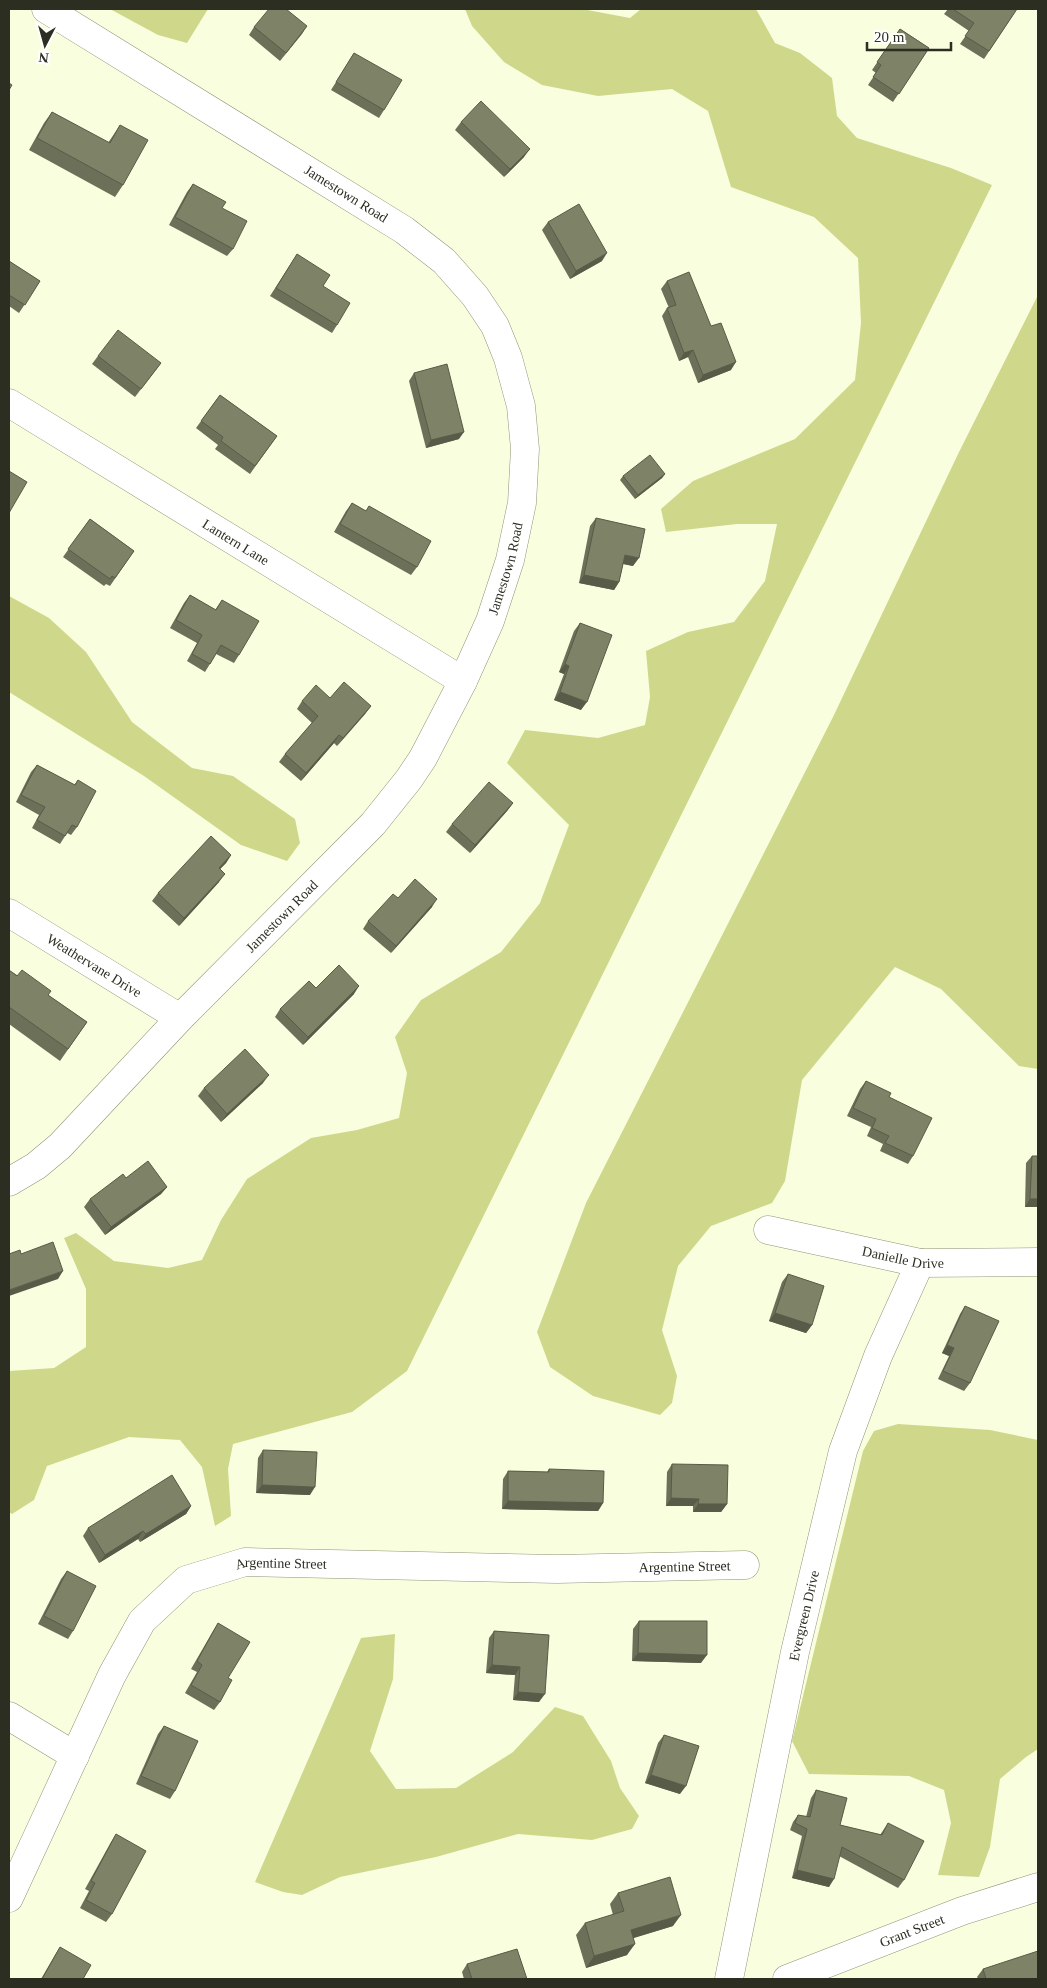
<svg xmlns="http://www.w3.org/2000/svg" width="1047" height="1988" viewBox="0 0 1047 1988" font-family="'Times New Roman',serif">
	<style>
		.green { fill: #cfd88a }
		.lines { fill: none; stroke-linecap: round; stroke-linejoin: round }
		.minor-casing { stroke: #909478; stroke-width: 29 }
		.minor { stroke: #fff; stroke-width: 28 }
		.wall { fill: #6c7058 }
		.shaded-wall { fill: #585b47 }
		.building { fill: #7e8266; stroke: #585b47 }
		.labels { text-anchor: middle; dominant-baseline: central; stroke-width: 4; stroke-linejoin: round; paint-order: stroke }
		.street-label { font-size: 14px; fill: #2c2e22; stroke: #fff }
	</style>
	<rect width="100%" height="100%" fill="#f9fedf"/>
	<g class="green">
		<polygon points="110,9 208,9 187,43 158,35"/>
		<polygon points="465,9 582,9 630,18 641,9 756,9 775,43 800,53 832,78 837,116 857,138 951,168 992,185 407,1371 352,1412 233,1444 228,1469 231,1516 215,1526 202,1467 180,1440 129,1437 47,1466 34,1500 12,1514 9,1512 9,1371 54,1368 86,1347 86,1289 64,1238 76,1233 114,1261 168,1268 202,1260 221,1220 247,1179 311,1138 357,1130 399,1118 407,1073 395,1037 421,1000 501,952 540,903 569,825 507,763 525,730 598,738 645,725 650,697 646,651 688,632 734,622 765,581 777,524 737,524 666,532 661,509 693,481 795,439 855,380 861,323 858,258 814,217 731,187 708,111 672,89 598,96 542,85 504,62 472,26"/>
		<polygon points="1038,295 1038,1069 1019,1066 941,989 895,967 802,1080 785,1181 772,1203 711,1226 678,1266 662,1330 677,1376 672,1403 660,1415 593,1396 550,1367 537,1332 586,1203 833,717 959,452"/>
		<polygon points="9,596 49,618 86,652 132,722 192,768 233,776 295,819 300,843 287,861 241,845 144,776 9,692"/>
		<polygon points="898,1424 990,1430 1038,1440 1038,1749 1026,1757 1000,1779 990,1847 979,1877 938,1875 951,1823 944,1790 909,1776 809,1774 792,1741 863,1451 874,1431"/>
		<polygon points="395,1634 393,1679 370,1751 396,1789 456,1788 513,1752 555,1707 583,1716 611,1761 620,1788 639,1816 632,1829 592,1840 518,1834 436,1857 340,1877 302,1895 283,1892 255,1882 361,1638"/>
	</g>
	<g class="lines">
		<g class="minor-casing">
			<g id="minor">
				<path id="s1" d="M9 403 463 681"/>
				<path id="s2" d="M9 913 180 1018"/>
				<path id="s3" d="M9 1182 36 1166 60 1146 180 1018 373 824 409 779 423 758 463 681 490 621 510 560 522 503 525 449 521 406 508 358 495 326 475 296 444 261 404 230 46 9"/>
				<path id="s4" d="M768 1230 920 1263 1038 1262"/>
				<polyline points="9,1716 75,1756"/>
				<path id="s5" d="M9 1898 112 1675 142 1621 186 1580 245 1562 557 1569 745 1565"/>
				<path id="s6" d="M729 1979 795 1652 843 1451 878 1356 920 1263"/>
				<path id="s7" d="M787 1979 962 1911 1038 1887"/>
			</g>
		</g>
		<use href="#minor" class="minor"/>
	</g>
	<g class="wall">
		<polygon points="948,9 1017,9 984,59 960,44 969,31 944,14"/>
		<polygon points="307,26 280,61 249,35 254,27"/>
		<polygon points="900,29 929,48 893,102 868,85 876,73 872,70"/>
		<polygon points="354,53 384,110 379,118 331,90"/>
		<polygon points="52,112 108,143 120,125 123,185 115,197 29,150 44,123"/>
		<polygon points="461,122 524,157 504,177 455,130"/>
		<polygon points="193,184 222,208 233,249 227,256 169,225 187,192"/>
		<polygon points="548,222 602,261 570,279 542,230"/>
		<polygon points="297,254 323,286 337,325 332,333 270,296"/>
		<polygon points="9,261 40,281 19,313 9,306"/>
		<polygon points="667,281 731,370 698,383 688,357 679,361 662,316 667,308 669,308 661,289"/>
		<polygon points="98,356 161,363 135,397 92,364"/>
		<polygon points="414,373 459,439 426,448 409,381"/>
		<polygon points="220,395 277,436 250,474 215,449 218,445 196,428"/>
		<polygon points="665,474 662,478 635,499 620,480 623,476"/>
		<polygon points="352,503 366,511 369,506 417,567 411,575 334,532 346,511"/>
		<polygon points="596,518 633,566 623,564 619,582 614,590 579,583 590,526"/>
		<polygon points="90,519 134,551 110,586 106,584 104,586 63,557"/>
		<polygon points="190,595 215,610 222,600 239,655 234,663 216,654 205,672 187,661 197,643 170,628 184,603"/>
		<polygon points="580,623 581,710 554,700 564,674 559,672 574,631"/>
		<polygon points="330,698 371,706 365,714 337,746 334,743 301,781 279,762 285,754 312,723 297,709 302,701"/>
		<polygon points="37,765 74,785 78,780 77,827 71,835 67,833 60,844 32,828 39,815 16,802 31,772"/>
		<polygon points="513,803 507,811 470,853 446,832 452,824"/>
		<polygon points="231,855 226,863 220,869 219,882 179,926 152,901 158,893"/>
		<polygon points="398,898 432,907 391,953 363,929 368,921"/>
		<polygon points="9,970 48,995 87,1022 60,1061 9,1024"/>
		<polygon points="316,988 354,994 303,1045 275,1017 280,1009"/>
		<polygon points="866,1081 889,1097 913,1156 908,1164 880,1151 883,1144 867,1136 871,1127 847,1116 860,1089"/>
		<polygon points="263,1083 221,1122 198,1096 204,1088"/>
		<polygon points="1032,1156 1038,1207 1025,1207 1026,1163"/>
		<polygon points="126,1178 167,1187 161,1194 105,1235 84,1207 90,1199"/>
		<polygon points="788,1274 812,1325 806,1333 769,1321 782,1282"/>
		<polygon points="965,1306 970,1383 964,1391 938,1379 949,1356 942,1353 960,1314"/>
		<polygon points="263,1450 310,1495 256,1493 258,1458"/>
		<polygon points="672,1464 727,1504 721,1512 693,1512 693,1506 666,1506 667,1472"/>
		<polygon points="549,1469 603,1503 598,1511 502,1509 503,1479 508,1471 547,1472"/>
		<polygon points="191,1506 186,1514 140,1542 138,1539 99,1563 83,1536 88,1528"/>
		<polygon points="67,1571 73,1631 68,1639 38,1624 61,1579"/>
		<polygon points="639,1621 701,1663 632,1661 633,1629"/>
		<polygon points="218,1623 228,1678 220,1702 214,1710 185,1693 197,1672 191,1669 213,1631"/>
		<polygon points="494,1631 549,1635 539,1702 513,1700 515,1675 486,1673 489,1638"/>
		<polygon points="164,1726 175,1791 170,1799 136,1784 158,1734"/>
		<polygon points="664,1735 680,1794 645,1783 658,1743"/>
		<polygon points="816,1790 840,1825 880,1835 888,1823 904,1880 898,1888 839,1856 829,1887 792,1878 802,1836 790,1830 793,1822 798,1815 806,1817 811,1798"/>
		<polygon points="116,1834 112,1914 106,1922 80,1908 89,1891 85,1889 111,1842"/>
		<polygon points="618,1893 673,1926 634,1938 627,1955 586,1968 576,1935 585,1923 613,1915 610,1904"/>
		<polygon points="60,1947 83,1979 41,1979 55,1955"/>
		<polygon points="467,1964 527,1979 464,1979 462,1972"/>
		<polygon points="983,1969 1038,1979 978,1979 977,1977"/>
	</g>
	<g class="shaded-wall">
		<polygon points="307,26 302,34 280,61 286,53"/>
		<polygon points="530,149 524,157 504,177 510,169"/>
		<polygon points="607,253 602,261 570,279 576,271"/>
		<polygon points="693,350 688,357 679,361 684,353"/>
		<polygon points="736,362 731,370 698,383 703,375"/>
		<polygon points="464,432 459,439 426,448 431,440"/>
		<polygon points="665,474 662,478 635,499 638,495"/>
		<polygon points="625,555 639,558 633,566 619,563"/>
		<polygon points="584,575 619,582 614,590 579,583"/>
		<polygon points="565,664 569,666 564,674 559,672"/>
		<polygon points="560,692 587,702 581,710 554,700"/>
		<polygon points="371,706 365,714 337,746 343,738"/>
		<polygon points="339,735 334,743 301,781 306,773"/>
		<polygon points="513,803 507,811 470,853 475,845"/>
		<polygon points="231,855 226,863 213,876 219,868"/>
		<polygon points="225,874 219,882 179,926 184,918"/>
		<polygon points="437,899 432,907 391,953 396,946"/>
		<polygon points="359,986 354,994 303,1045 308,1037"/>
		<polygon points="269,1075 263,1083 221,1122 227,1114"/>
		<polygon points="167,1187 161,1194 105,1235 111,1227"/>
		<polygon points="1030,1199 1038,1199 1038,1207 1025,1207"/>
		<polygon points="63,1271 58,1279 9,1296 9,1290"/>
		<polygon points="775,1313 812,1325 806,1333 769,1321"/>
		<polygon points="947,1345 954,1348 949,1356 942,1353"/>
		<polygon points="262,1485 315,1487 310,1495 256,1493"/>
		<polygon points="671,1498 699,1499 693,1506 666,1506"/>
		<polygon points="508,1501 603,1503 598,1511 502,1509"/>
		<polygon points="698,1504 727,1504 721,1512 693,1512"/>
		<polygon points="191,1506 186,1514 140,1542 146,1534"/>
		<polygon points="143,1531 138,1539 99,1563 105,1555"/>
		<polygon points="638,1653 707,1655 701,1663 632,1661"/>
		<polygon points="492,1665 520,1667 515,1675 486,1673"/>
		<polygon points="518,1692 545,1694 539,1702 513,1700"/>
		<polygon points="651,1775 686,1786 680,1794 645,1783"/>
		<polygon points="797,1870 834,1879 829,1887 792,1878"/>
		<polygon points="681,1915 673,1926 623,1941 631,1930"/>
		<polygon points="635,1944 627,1955 586,1968 594,1956"/>
	</g>
	<g class="building">
		<polygon points="269,9 286,9 307,26 286,53 254,27"/>
		<polygon points="953,9 1017,9 989,51 965,36 974,23"/>
		<polygon points="900,29 929,48 899,94 873,77 881,65 877,62"/>
		<polygon points="354,53 402,80 384,110 336,82"/>
		<polygon points="9,83 12,85 9,90"/>
		<polygon points="481,101 530,149 510,169 461,122"/>
		<polygon points="52,112 110,143 120,125 148,140 123,185 37,138"/>
		<polygon points="193,184 226,202 222,208 247,221 233,249 175,217"/>
		<polygon points="579,204 607,253 576,271 548,222"/>
		<polygon points="297,254 330,275 323,286 350,303 337,325 276,288"/>
		<polygon points="9,261 40,281 25,305 9,295"/>
		<polygon points="689,272 711,326 721,323 736,362 703,375 693,350 684,353 667,308 676,305 667,281"/>
		<polygon points="118,330 161,363 141,389 98,356"/>
		<polygon points="447,364 464,432 431,440 414,373"/>
		<polygon points="220,395 277,436 255,466 221,441 223,437 201,421"/>
		<polygon points="650,455 665,474 638,495 623,476"/>
		<polygon points="9,471 27,482 9,513"/>
		<polygon points="352,503 366,511 369,506 431,541 417,567 340,524"/>
		<polygon points="596,518 645,529 639,558 625,555 619,582 584,575"/>
		<polygon points="90,519 134,551 115,578 112,576 110,579 68,549"/>
		<polygon points="190,595 216,610 222,600 259,621 239,655 221,645 210,664 192,654 202,635 176,620"/>
		<polygon points="580,623 612,635 587,702 560,692 569,666 565,664"/>
		<polygon points="344,682 371,706 343,738 339,735 306,773 285,754 318,716 302,701 316,685 330,698"/>
		<polygon points="37,765 75,785 78,780 96,791 77,827 72,825 65,836 37,820 45,807 21,795"/>
		<polygon points="489,782 513,803 475,845 452,824"/>
		<polygon points="211,836 231,855 219,868 225,874 184,918 158,893"/>
		<polygon points="415,879 437,899 396,946 368,921 393,894 398,898"/>
		<polygon points="339,965 359,986 308,1037 280,1009 309,981 316,988"/>
		<polygon points="9,970 17,976 22,970 51,991 48,995 87,1022 68,1049 9,1007"/>
		<polygon points="245,1049 269,1075 227,1114 204,1088"/>
		<polygon points="866,1081 891,1093 889,1097 932,1118 913,1156 885,1143 889,1136 872,1128 876,1119 853,1108"/>
		<polygon points="1032,1156 1038,1156 1038,1199 1030,1199"/>
		<polygon points="148,1161 167,1187 111,1227 90,1199 123,1174 126,1178"/>
		<polygon points="53,1242 63,1271 9,1290 9,1254 20,1250 21,1254"/>
		<polygon points="788,1274 824,1286 812,1325 775,1313"/>
		<polygon points="965,1306 999,1321 970,1383 943,1371 954,1348 947,1345"/>
		<polygon points="263,1450 317,1452 315,1487 262,1485"/>
		<polygon points="672,1464 728,1465 727,1504 698,1504 699,1499 671,1498"/>
		<polygon points="549,1469 604,1471 603,1503 508,1501 508,1471 549,1472"/>
		<polygon points="172,1475 191,1506 146,1534 143,1531 105,1555 88,1528"/>
		<polygon points="67,1571 96,1586 73,1631 44,1616"/>
		<polygon points="639,1621 707,1621 707,1655 638,1653"/>
		<polygon points="218,1623 250,1642 228,1678 232,1680 220,1702 191,1685 202,1665 197,1661"/>
		<polygon points="494,1631 549,1635 545,1694 518,1692 520,1667 492,1665"/>
		<polygon points="164,1726 198,1741 175,1791 141,1776"/>
		<polygon points="664,1735 699,1746 686,1786 651,1775"/>
		<polygon points="816,1790 847,1798 840,1825 882,1835 888,1823 924,1841 904,1880 842,1847 834,1879 797,1870 807,1829 795,1823 798,1815 810,1817"/>
		<polygon points="116,1834 146,1851 112,1914 86,1900 95,1883 91,1881"/>
		<polygon points="670,1877 681,1915 631,1930 635,1944 594,1956 585,1923 624,1911 618,1893"/>
		<polygon points="60,1947 91,1965 83,1979 42,1979"/>
		<polygon points="517,1949 527,1979 472,1979 467,1964"/>
		<polygon points="1038,1951 1038,1979 986,1979 983,1969"/>
	</g>
	<g class="labels">
		<g class="street-label">
			<text transform="translate(346 194) rotate(32)">Jamestown Road</text>
			<text stroke="none"><textPath href="#s1" startOffset="266">Lantern Lane</textPath></text>
			<text stroke="none"><textPath href="#s3" startOffset="802">Jamestown Road</textPath></text>
			<text stroke="none"><textPath href="#s3" startOffset="382">Jamestown Road</textPath></text>
			<text stroke="none"><textPath href="#s2" startOffset="100">Weathervane Drive</textPath></text>
			<text stroke="none"><textPath href="#s4" startOffset="138">Danielle Drive</textPath></text>
			<text stroke="none"><textPath href="#s5" startOffset="465">Argentine Street</textPath></text>
			<text stroke="none"><textPath href="#s5" startOffset="869">Argentine Street</textPath></text>
			<text stroke="none"><textPath href="#s6" startOffset="371">Evergreen Drive</textPath></text>
			<text stroke="none"><textPath href="#s7" startOffset="134">Grant Street</textPath></text>
		</g>
	</g>
	<rect width="1047" height="1988" fill="none" stroke="#2c2e22" stroke-width="20"/>
	<g transform="translate(45 45) rotate(186)" stroke="#ffffff" stroke-width="4" paint-order="stroke">
	<path d="M0-4L9 19L0 12L-9 19Z" fill="#2c2e22"/>
	<text y="-8" font-size="14" font-weight="bold" text-anchor="middle" fill="#2c2e22">N</text>
	</g>
	<path d="M867 42v8h84v-8" fill="none" stroke="#2c2e22" stroke-width="2.5"/>
	<text x="874" y="42" font-size="15" fill="#2c2e22" stroke="#ffffff" stroke-width="4" paint-order="stroke">20 m</text>
</svg>
